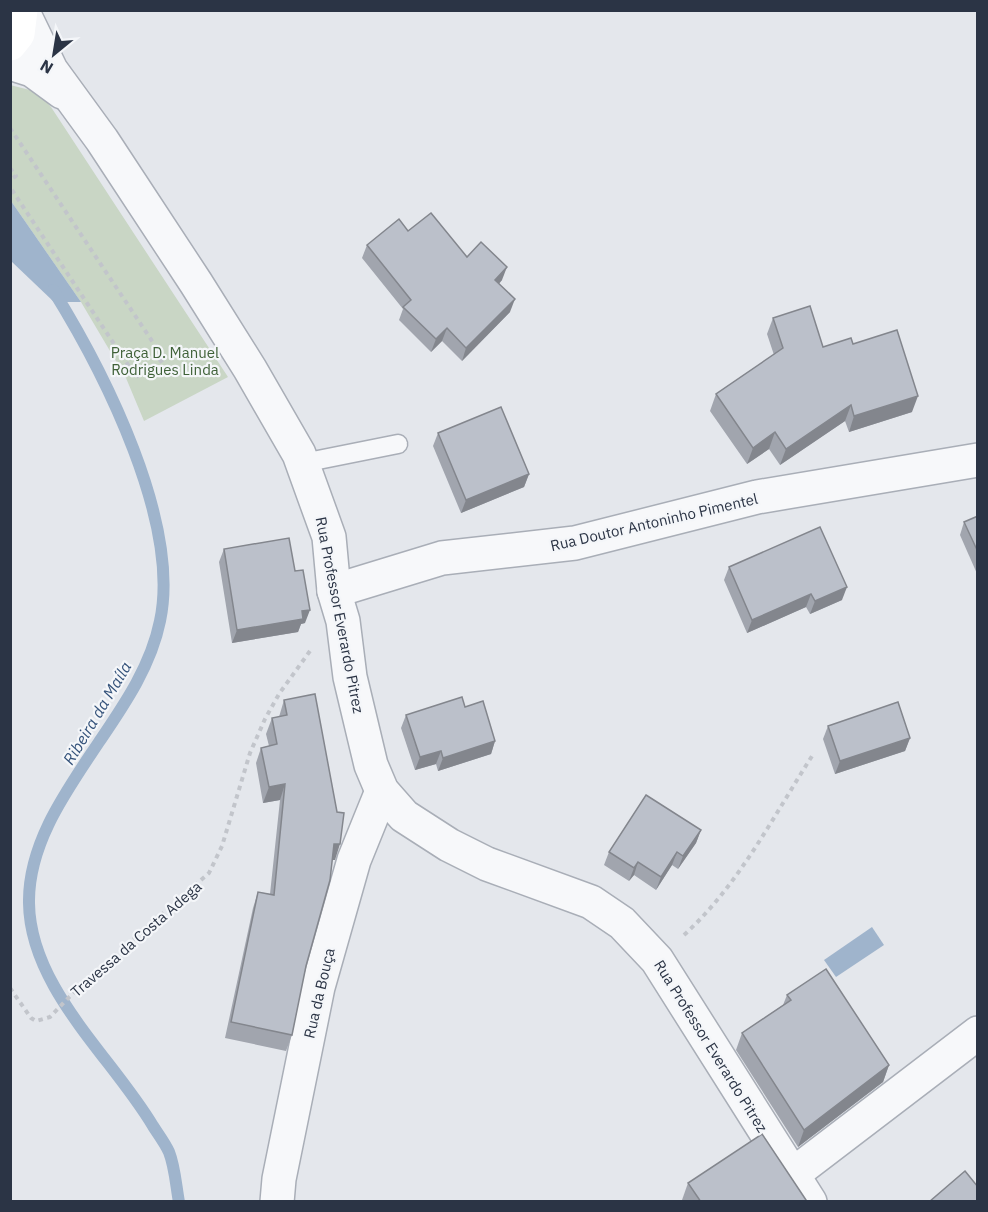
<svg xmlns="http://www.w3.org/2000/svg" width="988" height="1212" viewBox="0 0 988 1212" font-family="'IBM Plex Sans',sans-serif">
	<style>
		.green { fill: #c9d6c5 }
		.water { fill: #9fb4cc }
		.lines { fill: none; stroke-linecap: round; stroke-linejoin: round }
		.stream { stroke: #9fb4cc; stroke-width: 12 }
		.service-casing { stroke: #a9aeb7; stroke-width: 21 }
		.minor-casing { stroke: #a9aeb7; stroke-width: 36 }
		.tertiary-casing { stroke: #a9aeb7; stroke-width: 36 }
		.secondary-casing { stroke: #a9aeb7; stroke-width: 36 }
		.path { stroke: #c2c5cb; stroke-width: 4; stroke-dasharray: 4.5 4.5; stroke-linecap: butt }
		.service { stroke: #f7f8fa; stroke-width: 18 }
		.minor { stroke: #f7f8fa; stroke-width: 33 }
		.tertiary { stroke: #f7f8fa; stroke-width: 33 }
		.secondary { stroke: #fff; stroke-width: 33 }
		.wall { fill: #a1a5ae }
		.shaded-wall { fill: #83868d }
		.building { fill: #bbc0ca; stroke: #83868d; stroke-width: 1.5 }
		.labels { text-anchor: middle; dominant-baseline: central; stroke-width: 4.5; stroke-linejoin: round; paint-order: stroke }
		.park-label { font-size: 15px; fill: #3f6138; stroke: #f4f6f9 }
		.street-label { font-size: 15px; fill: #2b3445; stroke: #f4f6f9 }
		.water-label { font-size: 16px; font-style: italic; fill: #34527a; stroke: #f4f6f9 }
	</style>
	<rect width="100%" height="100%" fill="#e4e7ec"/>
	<polygon class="green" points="10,85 38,92 51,107 228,377 144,421 126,378 81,302 11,201"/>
	<g class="water">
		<polygon points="10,201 11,201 81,302 54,302 11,261"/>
		<polygon points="872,927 884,945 836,977 824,960"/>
	</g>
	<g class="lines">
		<path class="stream" d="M53 290C104 372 181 523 160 621 151 666 124 705 99 742 67 790 28 843 29 903 30 988 112 1057 153 1126 158 1134 165 1143 169 1152 175 1167 176 1186 179 1202"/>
		<g class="service-casing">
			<polyline id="service" points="303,463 398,444"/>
		</g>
		<g class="minor-casing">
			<g id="minor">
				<polyline points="334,591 442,558 575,543 757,497 978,460"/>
				<polyline points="792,1175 978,1033"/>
				<polyline points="277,1202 279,1179 318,987 354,860 382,791"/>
			</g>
		</g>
		<g class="tertiary-casing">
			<g id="tertiary">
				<polyline points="22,10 51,70 102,140 196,283 250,369 299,454 329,537 334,591 343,621 350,677 371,765 382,791 404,816 449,845 487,864 591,902 622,923 657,960 810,1202"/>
				<polyline points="10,63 32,70 62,92"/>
			</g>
		</g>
		<g class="secondary-casing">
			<polyline id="secondary" points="10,44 18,34 21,10"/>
		</g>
		<g class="path">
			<polyline points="10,128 164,359 136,377 10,187"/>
			<polyline points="10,168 16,176 10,180"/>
			<path d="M684 935C739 885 774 815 814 753"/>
			<polyline points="10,988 31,1018 36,1021 50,1017 77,989 209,873 222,846 250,753 265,719 279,694 310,651"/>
		</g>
		<use href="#service" class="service"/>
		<use href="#minor" class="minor"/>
		<use href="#tertiary" class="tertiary"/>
		<use href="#secondary" class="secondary"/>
	</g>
	<g class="wall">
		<polygon points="408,231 467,257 502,280 499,284 510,312 462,361 442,341 431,352 399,320 403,309 362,258 367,245"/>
		<polygon points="773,318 823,347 853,344 912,412 849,432 845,421 780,465 769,449 747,464 710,411 716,394 774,355 767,334"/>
		<polygon points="438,433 529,474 524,487 461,513 433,446"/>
		<polygon points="978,516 978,576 960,535 964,522"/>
		<polygon points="224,549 295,571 305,623 301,624 298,632 232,643 219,562"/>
		<polygon points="729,567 842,600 810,614 806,607 747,633 724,580"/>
		<polygon points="284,700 335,860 332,860 306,966 292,1035 286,1051 225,1038 253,908 258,892 270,894 280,800 263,803 256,763 261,748 269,746 266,734 272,718 279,717"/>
		<polygon points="465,707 495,741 491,754 438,771 436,764 415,770 401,728 406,715"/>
		<polygon points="828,726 910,738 905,751 835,774 823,739"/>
		<polygon points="701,830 696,843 678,869 672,865 656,890 634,875 629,881 604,865 609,852"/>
		<polygon points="787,995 889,1065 883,1082 798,1147 736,1050 742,1033 783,1005"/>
		<polygon points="688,1183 806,1202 683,1202 682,1200"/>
	</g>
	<g class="shaded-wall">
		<polygon points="507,267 502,280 490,293 495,280"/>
		<polygon points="515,299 510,312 462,361 466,348"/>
		<polygon points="447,328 442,341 431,352 436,339"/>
		<polygon points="918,396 912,412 849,432 854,416"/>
		<polygon points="851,405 845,421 780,465 786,449"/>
		<polygon points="775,432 769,449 747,464 753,448"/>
		<polygon points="529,474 524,487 461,513 466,500"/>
		<polygon points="847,587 842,600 810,614 815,601"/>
		<polygon points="811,594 806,607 747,633 752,620"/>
		<polygon points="310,610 305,623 301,624 298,632 232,643 237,630 302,611"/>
		<polygon points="910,738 905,751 835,774 840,761"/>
		<polygon points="495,741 491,754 438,771 443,758"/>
		<polygon points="441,751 436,764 415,770 420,757"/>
		<polygon points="285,784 280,800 263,803 269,787"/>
		<polygon points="701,830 696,843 678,869 683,856"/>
		<polygon points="334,844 340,844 335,860 328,860"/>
		<polygon points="677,852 672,865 656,890 661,877"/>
		<polygon points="638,862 634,875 629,881 634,868"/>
		<polygon points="889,1065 883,1082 798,1147 804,1130"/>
	</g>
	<g class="building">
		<polygon points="431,213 467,257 481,242 507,267 495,280 515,299 466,348 447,328 436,339 403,307 411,300 367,245 399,219 408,231"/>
		<polygon points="810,306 823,347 851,338 853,344 897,330 918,396 854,416 851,405 786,449 775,432 753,448 716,394 783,348 773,318"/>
		<polygon points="501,407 529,474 466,500 438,433"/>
		<polygon points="978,516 978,552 964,522"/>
		<polygon points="820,527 847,587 815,601 811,594 752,620 729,567"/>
		<polygon points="289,538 295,571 303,570 310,610 302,611 303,619 237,630 224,549"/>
		<polygon points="315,694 337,812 344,813 340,844 334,844 330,880 306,966 292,1035 231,1022 258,892 274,895 285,784 269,787 261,748 277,744 272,718 287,715 284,700"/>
		<polygon points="462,697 465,707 483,701 495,741 443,758 441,751 420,757 406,715"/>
		<polygon points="898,702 910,738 840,761 828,726"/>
		<polygon points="646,795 701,830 683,856 677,852 661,877 638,862 634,868 609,852"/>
		<polygon points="826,969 889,1065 804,1130 742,1033 791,1000 787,995"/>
		<polygon points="762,1134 806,1200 804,1202 701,1202 688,1183"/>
		<polygon points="965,1171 978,1187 978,1202 929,1202"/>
	</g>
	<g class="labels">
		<g class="park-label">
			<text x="165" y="352">Praça D. Manuel<tspan x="165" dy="17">Rodrigues Linda</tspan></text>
		</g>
		<g class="street-label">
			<text transform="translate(654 522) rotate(-13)">Rua Doutor Antoninho Pimentel</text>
			<text transform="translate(340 615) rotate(79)">Rua Professor Everardo Pitrez</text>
			<text transform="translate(136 939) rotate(-41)">Travessa da Costa Adega</text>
			<text transform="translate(319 993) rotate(-77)">Rua da Bouça</text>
			<text transform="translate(711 1046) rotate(58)">Rua Professor Everardo Pitrez</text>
		</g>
		<g class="water-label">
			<text transform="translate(97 713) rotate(-59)">Ribeira da Maíla</text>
		</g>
	</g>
	<rect width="988" height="1212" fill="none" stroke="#2b3445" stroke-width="24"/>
	<g transform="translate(54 54) rotate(210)" stroke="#f4f6f9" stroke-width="4.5" paint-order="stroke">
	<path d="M0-4.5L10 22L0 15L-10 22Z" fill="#2b3445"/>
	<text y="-9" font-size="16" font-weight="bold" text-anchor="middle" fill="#2b3445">N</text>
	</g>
</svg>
